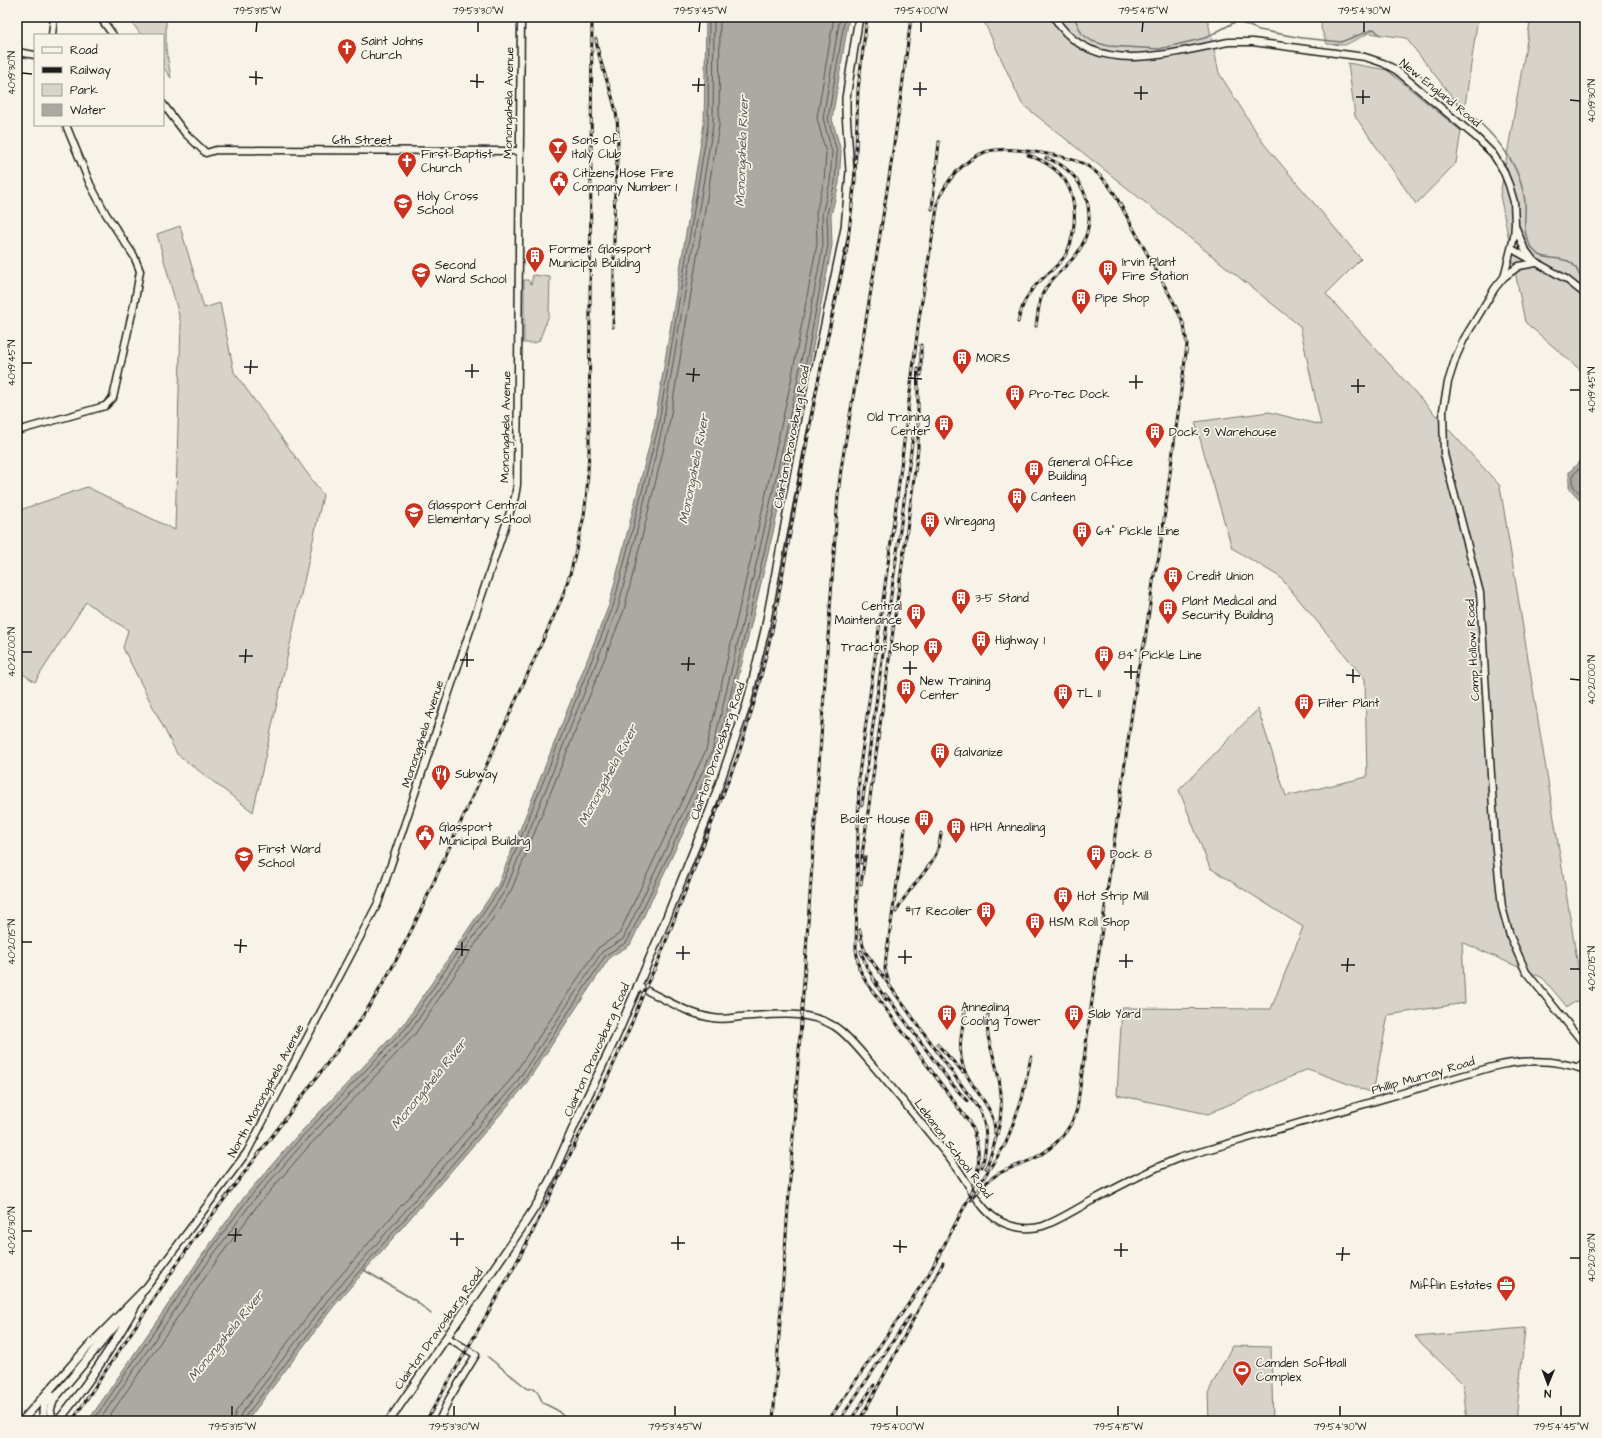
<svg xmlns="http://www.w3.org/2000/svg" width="1602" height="1438" viewBox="0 0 1602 1438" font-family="'Architects Daughter',sans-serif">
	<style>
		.green { fill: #d7d3cb; stroke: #7a7874 }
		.water { fill: #aca9a2; stroke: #72716c }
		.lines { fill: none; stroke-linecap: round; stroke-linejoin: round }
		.shore { stroke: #565452; stroke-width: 1 }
		.stream { stroke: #72716c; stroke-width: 1.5 }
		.secondary-casing { stroke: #1c1c1c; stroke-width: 9 }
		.primary-casing { stroke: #1c1c1c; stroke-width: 10 }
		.secondary { stroke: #f7f3e8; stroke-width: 6 }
		.primary { stroke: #f7f3e8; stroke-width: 7 }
		.rail-casing { stroke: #1c1c1c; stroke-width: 3 }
		.rail { stroke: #f7f3e8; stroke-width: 1.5; stroke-dasharray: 4.5; stroke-linecap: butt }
		.ticks { fill: none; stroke: #1c1c1c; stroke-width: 1.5 }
		.labels { text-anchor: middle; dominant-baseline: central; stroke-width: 3.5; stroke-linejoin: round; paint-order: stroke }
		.poi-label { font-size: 12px; fill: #1c1c1c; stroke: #f7f3e8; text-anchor: start }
		.street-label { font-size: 12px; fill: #1c1c1c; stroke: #f7f3e8 }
		.water-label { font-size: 13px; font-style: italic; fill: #565452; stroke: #f7f3e8 }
		.neatline { fill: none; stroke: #1c1c1c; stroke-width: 1.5 }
		.ticks-label { font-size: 10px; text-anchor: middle; fill: #1c1c1c }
	</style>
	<rect width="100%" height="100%" fill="#f7f3e8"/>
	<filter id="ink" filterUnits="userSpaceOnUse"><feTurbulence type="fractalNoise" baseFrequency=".025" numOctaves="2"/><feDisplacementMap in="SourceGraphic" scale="8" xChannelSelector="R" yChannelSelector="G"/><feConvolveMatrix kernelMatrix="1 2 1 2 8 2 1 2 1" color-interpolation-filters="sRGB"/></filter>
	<g filter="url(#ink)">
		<g class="green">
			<polygon points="128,17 166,17 166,48 171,78 163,67 163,35 141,35"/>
			<polygon points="982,17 1207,17 1219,73 1264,144 1361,259 1326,294 1500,486 1583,997 1567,1007 1543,978 1462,942 1465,1003 1388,1015 1373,1093 1308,1069 1208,1114 1117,1095 1122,1008 1271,1009 1303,927 1210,868 1179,790 1258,709 1286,796 1367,777 1365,679 1280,577 1232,548 1195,422 1269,412 1321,425 1300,326 1022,104"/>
			<polygon points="1322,17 1478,17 1464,112 1406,38 1369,33 1345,45 1327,44 1321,28"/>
			<polygon points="1531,17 1585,17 1585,374 1525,322 1500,195"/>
			<polygon points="1348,63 1387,70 1461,131 1456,163 1416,204 1355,116"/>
			<polygon points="180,226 204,308 220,303 234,372 323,495 253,812 177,754 123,648 128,630 86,602 35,682 17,670 17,511 87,487 175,530 181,323 157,234"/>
			<polygon points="533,275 550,277 549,315 539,341 535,343 524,343 524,280 528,280 531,284"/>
			<polygon points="1525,1328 1516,1421 1467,1421 1463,1384 1415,1337"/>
			<polygon points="1232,1346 1271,1347 1273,1421 1209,1421 1208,1393"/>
		</g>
		<g class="water">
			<polygon points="706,17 849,17 832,119 841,151 839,183 831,215 832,245 806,384 775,524 720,755 630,945 610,957 523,1088 334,1306 247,1421 88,1421 203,1254 245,1196 296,1137 404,1024 498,885 609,605 654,427 704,124"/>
			<polygon points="1580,461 1585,471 1585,509 1582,502 1569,488 1569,472"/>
		</g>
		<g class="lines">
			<g class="shore">
				<polyline points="1585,472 1578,469 1573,475 1573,486 1585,499"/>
				<polyline points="93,1421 206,1256 248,1199 299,1140 407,1027 501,887 613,607 658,428 708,125 709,17"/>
				<polyline points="99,1421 210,1259 252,1202 303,1143 411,1030 506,889 618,608 662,429 713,125 714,17"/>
				<polyline points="106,1421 215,1263 257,1206 308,1147 415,1034 511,891 624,610 668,431 719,126 720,17"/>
				<polyline points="233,1421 236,1411 322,1297 511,1079 598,948 619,934 706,750 760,520 791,381 817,244 816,213 824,181 826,153 817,118 834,17"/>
				<polyline points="239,1421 241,1414 327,1301 516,1083 602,952 623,939 712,752 766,522 797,383 823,245 822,214 830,182 832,152 823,118 840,17"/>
				<polyline points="244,1421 245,1417 331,1304 520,1086 606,955 627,942 717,753 771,523 802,384 828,245 827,214 835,182 837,152 828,119 845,17"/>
			</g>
			<g class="stream">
				<polyline points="1074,17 1082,34 1092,41 1108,46 1159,49 1205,38 1237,21 1259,30 1302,38 1341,42 1374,29 1380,35"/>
				<path d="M1405 63C1442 93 1501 129 1518 175 1521 183 1524 193 1525 202 1526 215 1522 231 1529 243 1539 263 1552 255 1568 261 1578 265 1579 278 1585 285"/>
				<polyline points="364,1270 416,1301 431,1314"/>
				<polyline points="439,1323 446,1331"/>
				<polyline points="488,1357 528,1389 534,1388 537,1391 543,1403 557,1410 568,1421"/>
			</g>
			<g class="secondary-casing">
				<g id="secondary">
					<polyline points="100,17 113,35"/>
					<path d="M1054 17C1091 80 1172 52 1229 42H1253L1365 57 1383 63 1396 70 1477 138 1493 154 1503 170 1509 185 1514 202 1515 224 1514 237 1504 277 1495 288 1464 339 1456 357 1448 382 1443 410 1444 454 1480 593 1495 841 1502 907 1510 936 1526 972 1585 1045"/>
					<polyline points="52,35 54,17"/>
					<polyline points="17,52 35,55"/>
					<polyline points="163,104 185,133 206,153 216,150 519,151"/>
					<polyline points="1516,228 1524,248 1533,260"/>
					<polyline points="1512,249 1566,279 1585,294"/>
					<polyline points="1504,277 1519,266 1536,263"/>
					<polyline points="17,431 105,406 113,398 135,300 140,271 134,256 106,214 90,184 66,125"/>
					<path d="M637 986C662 997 686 1014 713 1018 722 1020 731 1018 740 1017 770 1015 807 1009 834 1026 848 1034 864 1056 875 1068 903 1101 931 1134 957 1168 969 1184 978 1206 995 1218 1008 1227 1027 1231 1043 1226 1060 1220 1076 1209 1093 1200 1121 1185 1149 1170 1179 1158L1492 1067C1524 1059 1554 1058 1585 1070"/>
					<polyline points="1579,1067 1585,1061"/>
					<polyline points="145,1289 247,1152 378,903 515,497 517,485 521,17"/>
					<polyline points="439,1421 449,1399 476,1355 447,1337"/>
				</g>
			</g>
			<g class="primary-casing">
				<g id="primary">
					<polyline points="22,1421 86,1349 145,1289"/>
					<path d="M45 1421C41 1410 43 1404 51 1395"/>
					<polyline points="53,1421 50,1410 54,1399 126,1313"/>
					<path d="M58 1421C89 1383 116 1341 140 1298"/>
					<polyline points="389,1421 521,1229 539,1201 552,1176 582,1108 616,1037 658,939 711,808 747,704 765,630 802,435 845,228 850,171 846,112 846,98 859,17"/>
				</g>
			</g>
			<use href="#secondary" class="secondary"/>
			<use href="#primary" class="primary"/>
			<g class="rail-casing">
				<g id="rail">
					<path d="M596 39C599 67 614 92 617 119 620 143 616 166 615 189 613 235 615 281 613 327"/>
					<polyline points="932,209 939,142"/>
					<path d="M1018 322C1021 308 1028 292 1039 282 1048 273 1058 266 1065 256 1071 246 1073 235 1074 224 1077 187 1062 167 1028 155"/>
					<path d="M1036 326C1038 315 1038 303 1043 293 1051 276 1068 267 1078 252 1102 216 1085 171 1046 158"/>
					<polyline points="921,345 921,375"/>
					<polyline points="862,805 914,429"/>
					<polyline points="861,863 918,449 918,369"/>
					<polyline points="861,884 865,857"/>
					<path d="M896 912C906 890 926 875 936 854 939 848 940 840 941 833"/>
					<path d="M860 930 863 946 866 953 978 1108C989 1128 987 1146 982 1167"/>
					<polyline points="861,951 867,968 877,983"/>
					<polyline points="873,979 886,1000"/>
					<polyline points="889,983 885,969 886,957 905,829"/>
					<polyline points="885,994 951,1083 967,1101"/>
					<path d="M965 1011C962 1031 957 1050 964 1069 973 1092 996 1107 995 1134"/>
					<polyline points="937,1044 963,1072"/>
					<path d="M986 1168C1000 1131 1007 1105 996 1066 991 1046 985 1036 988 1015"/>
					<polyline points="979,1185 1006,1143 1022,1099 1031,1057"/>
					<path d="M971 1200C977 1192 983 1184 992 1178 1003 1169 1018 1166 1031 1160 1053 1149 1070 1133 1077 1109L1138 669 1145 640 1154 575 1159 557 1187 345 1184 325 1174 303 1114 193C1107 182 1098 172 1086 165 1067 155 1005 145 985 152 964 160 945 181 938 202L919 319 898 491 859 774 856 949 859 968 866 982 969 1122C982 1148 981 1168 971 1194"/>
					<path d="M72 1421 194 1239 358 1023C383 987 403 949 422 908L562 598 571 571 584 516 587 490 589 451 592 17"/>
					<polyline points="426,1421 513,1269 531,1235 611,1070 631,1025 647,984 657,964 739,753 756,696 772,631 818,382 847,248 855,180 858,89 867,17"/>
					<path d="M773 1421 838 495 841 469C866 318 893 169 911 17"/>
					<polyline points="828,1421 929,1274 971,1194"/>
					<polyline points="839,1421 910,1316"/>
					<polyline points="850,1421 874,1385"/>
					<polyline points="859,1421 874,1394 943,1263"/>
				</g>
			</g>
			<use href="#rail" class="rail"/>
		</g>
	</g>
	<path class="ticks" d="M256 32 257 22M478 32V22M699 32 700 22M921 32V22M1142 32 1143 22M1364 32V22M22 73 32 74M249 77 263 78M470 81 484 82M256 85V71M692 85H705M477 88V74M913 89H927M698 92 699 78M1134 93H1148M920 96V82M1356 97H1370M1141 100V86M1570 100 1580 101M1363 104V90M22 363H32M244 367H258M465 371H479M250 374 251 360M686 374 700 375M472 378V364M908 378 922 379M693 382 694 368M1129 382H1143M915 385V371M1351 386H1365M1136 389V375M1570 390H1580M1358 393V379M22 652H32M239 656H253M460 660H474M245 663 246 649M681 664H695M467 667V653M903 668H917M688 671 689 657M1124 672H1138M910 675V661M1346 675 1360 676M1131 679V665M1570 679 1580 680M1353 683V669M22 942H32M234 945 247 946M455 949 469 950M240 953 241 939M676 953H690M462 956V942M898 957H912M683 960V946M1119 961H1133M905 964V950M1341 965H1355M1126 968V954M1570 969H1580M1347 972 1348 958M22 1231H32M228 1235H242M450 1239H464M235 1242 236 1228M671 1243H685M457 1246V1232M893 1246 907 1247M678 1250V1236M1114 1250H1128M900 1253V1240M1336 1254H1350M1121 1257V1243M1570 1258H1580M1342 1261 1343 1247M232 1416V1406M454 1416V1406M675 1416V1406M897 1416V1406M1118 1416V1406M1340 1416V1406M1561 1416V1406"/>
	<defs>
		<g id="church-pin" transform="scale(1)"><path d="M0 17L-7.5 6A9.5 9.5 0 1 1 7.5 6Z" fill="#c8321e" stroke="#f7f3e8"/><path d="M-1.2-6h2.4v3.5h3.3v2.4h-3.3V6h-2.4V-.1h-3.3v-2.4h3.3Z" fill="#fff"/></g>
		<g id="bar-pin" transform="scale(1)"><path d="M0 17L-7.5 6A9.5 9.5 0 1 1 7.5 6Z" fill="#c8321e" stroke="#f7f3e8"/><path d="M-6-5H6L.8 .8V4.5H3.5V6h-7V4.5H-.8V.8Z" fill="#fff"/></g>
		<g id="civic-pin" transform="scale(1)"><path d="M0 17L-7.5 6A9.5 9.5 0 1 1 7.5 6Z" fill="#c8321e" stroke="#f7f3e8"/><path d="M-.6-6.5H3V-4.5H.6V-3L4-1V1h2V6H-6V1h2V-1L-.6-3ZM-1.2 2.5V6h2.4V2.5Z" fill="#fff"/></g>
		<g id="school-pin" transform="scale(1)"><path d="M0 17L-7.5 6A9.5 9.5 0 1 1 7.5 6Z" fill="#c8321e" stroke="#f7f3e8"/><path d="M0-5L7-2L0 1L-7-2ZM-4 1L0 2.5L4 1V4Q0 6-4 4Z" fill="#fff"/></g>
		<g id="building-pin" transform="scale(1)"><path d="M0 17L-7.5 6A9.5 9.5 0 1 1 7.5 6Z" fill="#c8321e" stroke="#f7f3e8"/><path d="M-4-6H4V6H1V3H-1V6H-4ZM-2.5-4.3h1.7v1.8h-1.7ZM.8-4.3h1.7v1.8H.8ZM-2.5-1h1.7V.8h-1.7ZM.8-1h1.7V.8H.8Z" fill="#fff"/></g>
		<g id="restaurant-pin" transform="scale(1)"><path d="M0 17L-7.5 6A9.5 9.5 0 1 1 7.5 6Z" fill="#c8321e" stroke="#f7f3e8"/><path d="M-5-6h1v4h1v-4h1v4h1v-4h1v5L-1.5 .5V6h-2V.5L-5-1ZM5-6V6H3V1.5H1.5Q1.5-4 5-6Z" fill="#fff"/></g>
		<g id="office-pin" transform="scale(1)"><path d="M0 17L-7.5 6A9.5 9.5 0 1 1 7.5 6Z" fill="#c8321e" stroke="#f7f3e8"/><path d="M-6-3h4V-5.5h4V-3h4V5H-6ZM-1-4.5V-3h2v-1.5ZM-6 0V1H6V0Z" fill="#fff"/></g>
		<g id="stadium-pin" transform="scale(1)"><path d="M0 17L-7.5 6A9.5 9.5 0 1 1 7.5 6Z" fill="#c8321e" stroke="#f7f3e8"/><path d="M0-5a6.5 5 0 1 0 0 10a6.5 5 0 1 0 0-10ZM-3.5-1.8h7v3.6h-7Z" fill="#fff"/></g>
	</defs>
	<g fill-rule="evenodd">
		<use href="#church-pin" x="347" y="48"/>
		<use href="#bar-pin" x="558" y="147"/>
		<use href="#church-pin" x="407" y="161"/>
		<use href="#civic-pin" x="559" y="180"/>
		<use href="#school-pin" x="403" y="203"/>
		<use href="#building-pin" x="535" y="256"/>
		<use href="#building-pin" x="1108" y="269"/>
		<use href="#school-pin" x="421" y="272"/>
		<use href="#building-pin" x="1081" y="298"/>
		<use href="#building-pin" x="962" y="358"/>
		<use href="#building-pin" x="1015" y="394"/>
		<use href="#building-pin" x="944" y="424"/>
		<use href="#building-pin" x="1155" y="432"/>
		<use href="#building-pin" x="1034" y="469"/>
		<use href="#building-pin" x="1017" y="497"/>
		<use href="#school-pin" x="414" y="512"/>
		<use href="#building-pin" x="930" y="521"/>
		<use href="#building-pin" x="1082" y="531"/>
		<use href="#building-pin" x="1173" y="576"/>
		<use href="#building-pin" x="961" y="598"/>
		<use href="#building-pin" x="1168" y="608"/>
		<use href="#building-pin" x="916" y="613"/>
		<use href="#building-pin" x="981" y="640"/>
		<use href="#building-pin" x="933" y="647"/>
		<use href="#building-pin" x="1104" y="655"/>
		<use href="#building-pin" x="906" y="688"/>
		<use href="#building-pin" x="1063" y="693"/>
		<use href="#building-pin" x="1304" y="703"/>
		<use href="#building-pin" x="940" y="752"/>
		<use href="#restaurant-pin" x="441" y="774"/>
		<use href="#building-pin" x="924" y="819"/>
		<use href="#building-pin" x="956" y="827"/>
		<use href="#civic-pin" x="425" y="834"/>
		<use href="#building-pin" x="1096" y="854"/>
		<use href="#school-pin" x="244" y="856"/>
		<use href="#building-pin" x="1063" y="896"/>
		<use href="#building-pin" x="986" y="911"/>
		<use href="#building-pin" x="1035" y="922"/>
		<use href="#building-pin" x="947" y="1014"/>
		<use href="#building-pin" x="1074" y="1014"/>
		<use href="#office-pin" x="1506" y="1285"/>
		<use href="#stadium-pin" x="1242" y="1370"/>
	</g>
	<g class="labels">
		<g class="poi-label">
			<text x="361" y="41">Saint Johns<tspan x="361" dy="14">Church</tspan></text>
			<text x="572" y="140">Sons Of<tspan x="572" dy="14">Italy Club</tspan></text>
			<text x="421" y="154">First Baptist<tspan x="421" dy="14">Church</tspan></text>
			<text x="573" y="173">Citizens Hose Fire<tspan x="573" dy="14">Company Number 1</tspan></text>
			<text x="417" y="196">Holy Cross<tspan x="417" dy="14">School</tspan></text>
			<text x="549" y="249">Former Glassport<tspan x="549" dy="14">Municipal Building</tspan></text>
			<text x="1122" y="262">Irvin Plant<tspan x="1122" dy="14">Fire Station</tspan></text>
			<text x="435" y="265">Second<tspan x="435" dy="14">Ward School</tspan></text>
			<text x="1095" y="298">Pipe Shop</text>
			<text x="976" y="358">MORS</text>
			<text x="1029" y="394">Pro-Tec Dock</text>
			<text x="930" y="417" text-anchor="end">Old Training<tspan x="930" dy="14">Center</tspan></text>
			<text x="1169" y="432">Dock 9 Warehouse</text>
			<text x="1048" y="462">General Office<tspan x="1048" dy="14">Building</tspan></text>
			<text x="1031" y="497">Canteen</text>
			<text x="428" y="505">Glassport Central<tspan x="428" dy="14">Elementary School</tspan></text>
			<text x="944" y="521">Wiregang</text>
			<text x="1096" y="531">64" Pickle Line</text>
			<text x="1187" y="576">Credit Union</text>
			<text x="975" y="598">3-5 Stand</text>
			<text x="1182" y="601">Plant Medical and<tspan x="1182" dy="14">Security Building</tspan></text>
			<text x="902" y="606" text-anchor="end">Central<tspan x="902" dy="14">Maintenance</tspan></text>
			<text x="995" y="640">Highway 1</text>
			<text x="919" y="647" text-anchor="end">Tractor Shop</text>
			<text x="1118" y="655">84" Pickle Line</text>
			<text x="920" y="681">New Training<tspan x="920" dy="14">Center</tspan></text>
			<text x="1077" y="693">TL 11</text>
			<text x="1318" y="703">Filter Plant</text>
			<text x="954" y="752">Galvanize</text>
			<text x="455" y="774">Subway</text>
			<text x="910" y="819" text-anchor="end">Boiler House</text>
			<text x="439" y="827">Glassport<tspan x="439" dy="14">Municipal Building</tspan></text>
			<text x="970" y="827">HPH Annealing</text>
			<text x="258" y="849">First Ward<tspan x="258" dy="14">School</tspan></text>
			<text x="1110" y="854">Dock 8</text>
			<text x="1077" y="896">Hot Strip Mill</text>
			<text x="972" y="911" text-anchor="end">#17 Recoiler</text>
			<text x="1049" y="922">HSM Roll Shop</text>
			<text x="961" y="1007">Annealing<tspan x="961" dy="14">Cooling Tower</tspan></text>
			<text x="1088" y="1014">Slab Yard</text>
			<text x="1492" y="1285" text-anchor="end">Mifflin Estates</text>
			<text x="1256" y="1363">Camden Softball<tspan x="1256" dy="14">Complex</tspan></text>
		</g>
		<g class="street-label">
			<text transform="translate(1440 93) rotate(39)">New England Road</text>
			<text transform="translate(509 103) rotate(-89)">Monongahela Avenue</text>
			<text x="362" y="140">6th Street</text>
			<text transform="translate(506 427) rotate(-89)">Monongahela Avenue</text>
			<text transform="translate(792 437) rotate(-79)">Clairton Dravosburg Road</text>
			<text transform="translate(1473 650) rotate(-93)">Camp Hollow Road</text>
			<text transform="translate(423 734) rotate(-72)">Monongahela Avenue</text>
			<text transform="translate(718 751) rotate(-71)">Clairton Dravosburg Road</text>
			<text transform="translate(597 1050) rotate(-66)">Clairton Dravosburg Road</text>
			<text transform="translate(1423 1076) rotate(-16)">Phillip Murray Road</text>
			<text transform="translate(266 1091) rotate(-62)">North Monongahela Avenue</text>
			<text transform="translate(953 1149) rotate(53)">Lebanon School Road</text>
			<text transform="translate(439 1329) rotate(-55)">Clairton Dravosburg Road</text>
		</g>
		<g class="water-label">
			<text transform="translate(742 151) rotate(-88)">Monongahela River</text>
			<text transform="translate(694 469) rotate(-79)">Monongahela River</text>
			<text transform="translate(608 775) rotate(-62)">Monongahela River</text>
			<text transform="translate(429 1084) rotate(-51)">Monongahela River</text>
			<text transform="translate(226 1336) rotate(-51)">Monongahela River</text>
		</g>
	</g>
	<rect width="1602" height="1438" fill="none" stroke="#f7f3e8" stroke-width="44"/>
	<rect x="34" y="34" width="130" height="92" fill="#f7f3e8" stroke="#9f9d96"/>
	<rect x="42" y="47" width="20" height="6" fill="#f7f3e8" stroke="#9f9d96"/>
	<text x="70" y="54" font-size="12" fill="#1c1c1c">Road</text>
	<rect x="42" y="67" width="20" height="6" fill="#1c1c1c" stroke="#9f9d96"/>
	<text x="70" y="74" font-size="12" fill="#1c1c1c">Railway</text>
	<rect x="42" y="84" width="20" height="12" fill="#d7d3cb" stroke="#9f9d96"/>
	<text x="70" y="94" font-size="12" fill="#1c1c1c">Park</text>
	<rect x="42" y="104" width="20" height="12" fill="#aca9a2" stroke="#9f9d96"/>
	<text x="70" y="114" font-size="12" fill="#1c1c1c">Water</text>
	<g transform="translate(1548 1384) rotate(181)" stroke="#f7f3e8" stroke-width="3" paint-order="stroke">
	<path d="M0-3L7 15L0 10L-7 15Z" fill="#1c1c1c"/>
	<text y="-6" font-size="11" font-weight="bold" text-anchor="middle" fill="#1c1c1c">N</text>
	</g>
	<rect x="22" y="22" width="1558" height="1394" class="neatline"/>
	<g class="ticks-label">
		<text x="257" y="14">79°53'15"W</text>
		<text x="478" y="14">79°53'30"W</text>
		<text x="700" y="14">79°53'45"W</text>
		<text x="921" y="14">79°54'00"W</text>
		<text x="1143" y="14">79°54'15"W</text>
		<text x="1364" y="14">79°54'30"W</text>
		<text transform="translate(11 73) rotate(-90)" y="4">40°19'30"N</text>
		<text transform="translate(1591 101) rotate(-90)" y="4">40°19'30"N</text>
		<text transform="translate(11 363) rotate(-90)" y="4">40°19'45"N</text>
		<text transform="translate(1591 390) rotate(-90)" y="4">40°19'45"N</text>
		<text transform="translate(11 652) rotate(-90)" y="4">40°20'00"N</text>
		<text transform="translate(1591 680) rotate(-90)" y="4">40°20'00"N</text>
		<text transform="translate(11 942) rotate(-90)" y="4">40°20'15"N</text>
		<text transform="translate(1591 969) rotate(-90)" y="4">40°20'15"N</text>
		<text transform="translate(11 1231) rotate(-90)" y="4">40°20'30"N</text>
		<text transform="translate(1591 1258) rotate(-90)" y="4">40°20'30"N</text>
		<text x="232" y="1430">79°53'15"W</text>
		<text x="454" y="1430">79°53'30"W</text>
		<text x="675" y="1430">79°53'45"W</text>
		<text x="897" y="1430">79°54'00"W</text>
		<text x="1118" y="1430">79°54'15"W</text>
		<text x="1340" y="1430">79°54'30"W</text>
		<text x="1561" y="1430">79°54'45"W</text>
	</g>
</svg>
